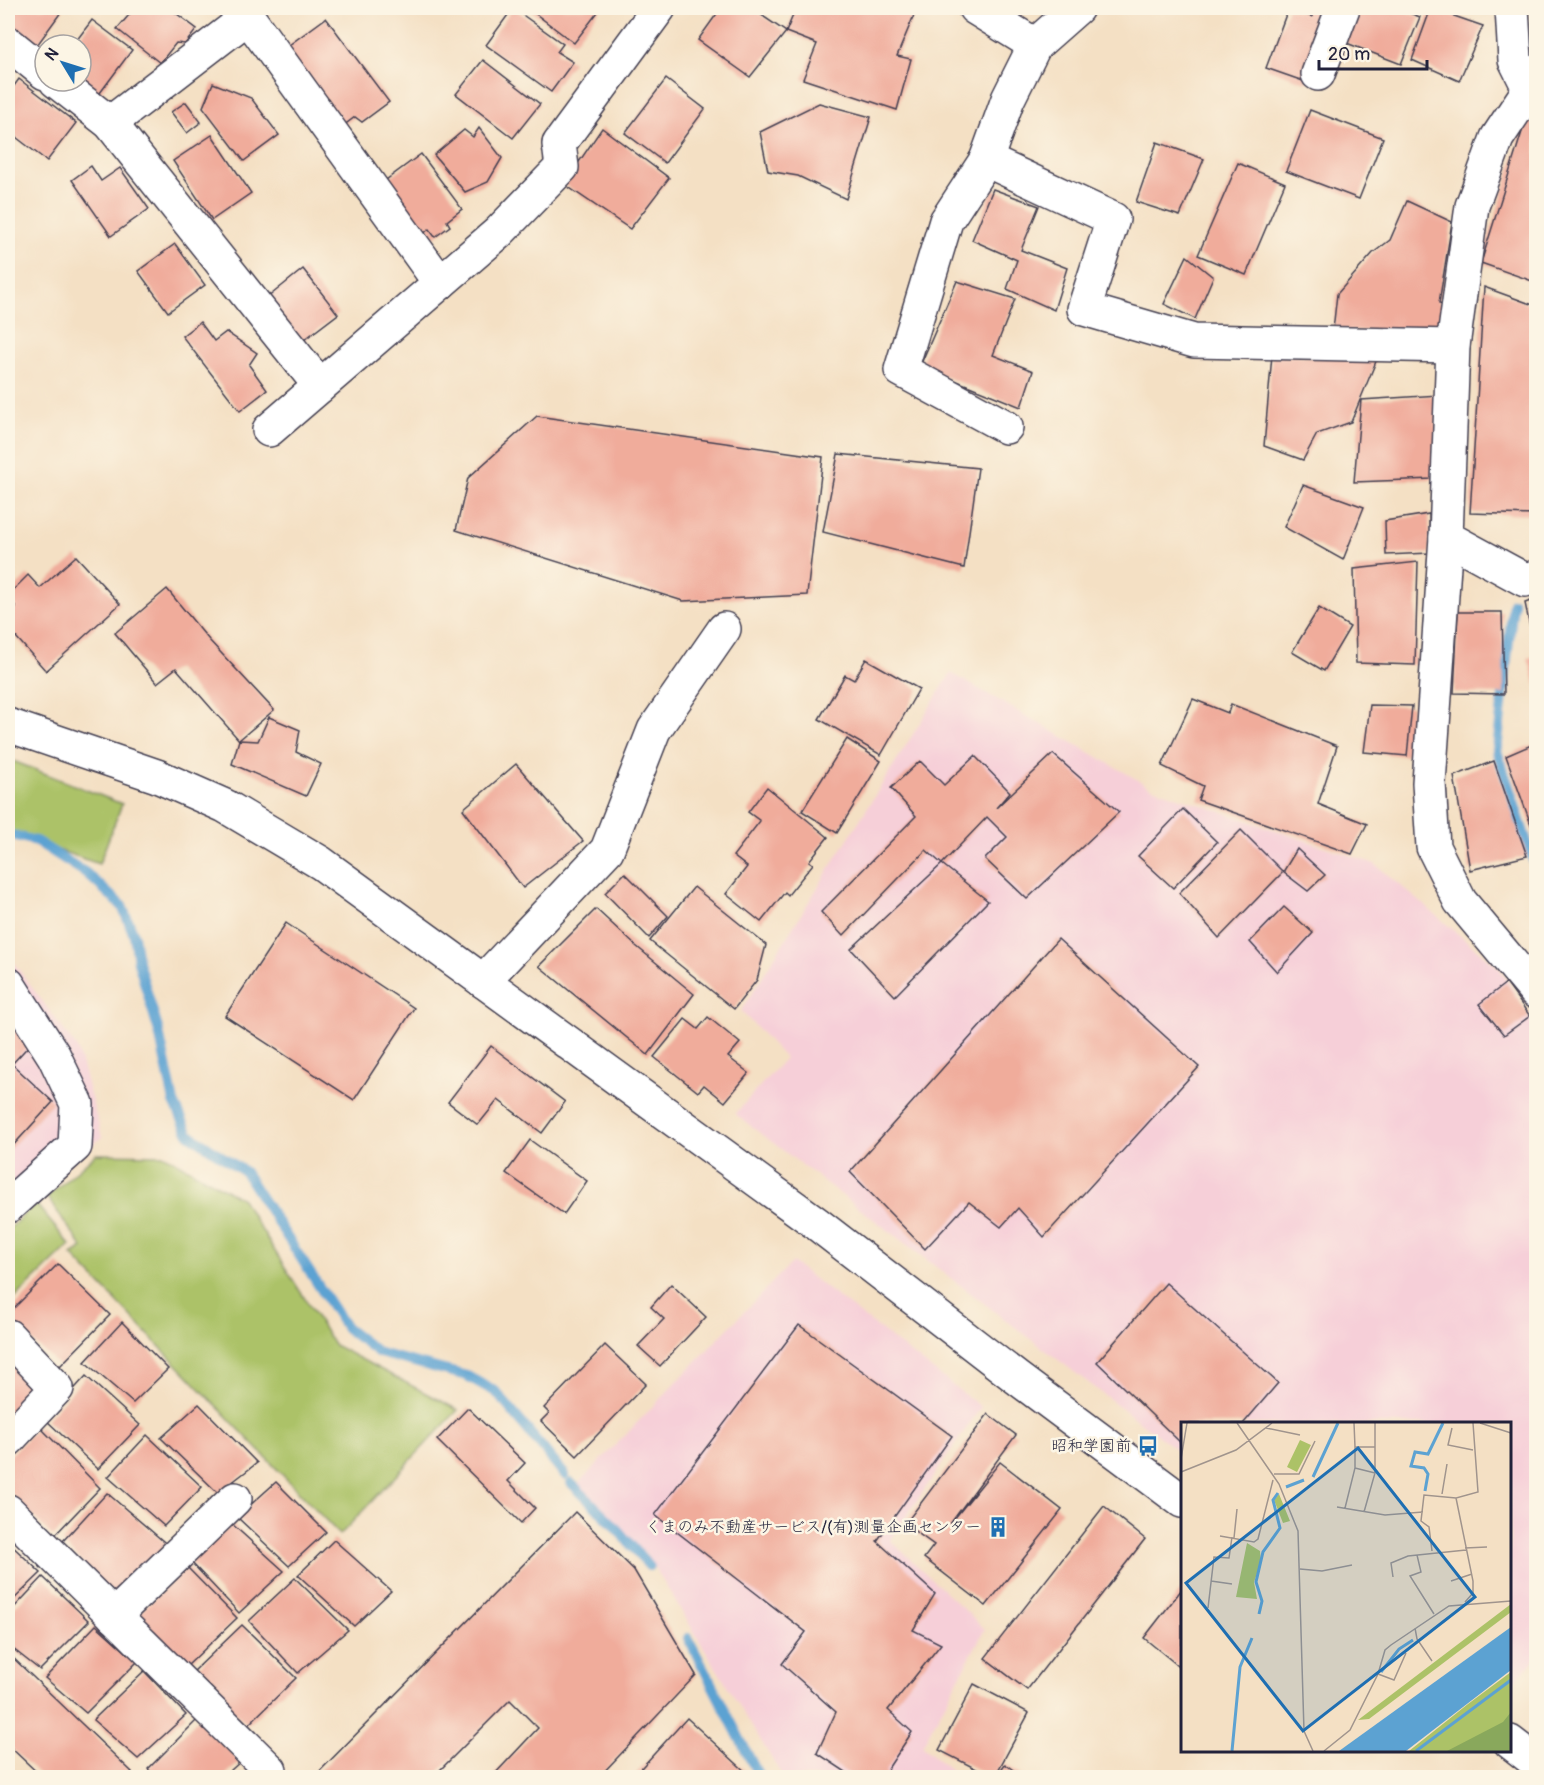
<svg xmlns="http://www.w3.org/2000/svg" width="1544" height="1785" viewBox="0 0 1544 1785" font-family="Pangolin,'Klee One',sans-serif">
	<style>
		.built { fill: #f6cfd8 }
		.green { fill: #acc267; stroke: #677251; stroke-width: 1.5 }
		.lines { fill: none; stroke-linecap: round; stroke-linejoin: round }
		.stream { stroke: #5ca2d2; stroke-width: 10 }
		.building { fill: #f0ac9b }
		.minor-casing { stroke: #423e50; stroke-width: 36 }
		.minor { stroke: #fff; stroke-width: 33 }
		.labels { text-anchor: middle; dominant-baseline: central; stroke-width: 5; stroke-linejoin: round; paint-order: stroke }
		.poi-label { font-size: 16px; fill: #22223b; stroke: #fcf5e5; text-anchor: end }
		.inset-river { fill: none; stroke: #5ca2d2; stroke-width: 3 }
		.inset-road { fill: none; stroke: #a0948d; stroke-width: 1.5 }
		.view { fill: #1f6fb2; fill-opacity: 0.15; stroke: #1f6fb2; stroke-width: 3 }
		.inset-edge { fill: none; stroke: #22223b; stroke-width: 3 }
	</style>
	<rect width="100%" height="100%" fill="#fcf5e5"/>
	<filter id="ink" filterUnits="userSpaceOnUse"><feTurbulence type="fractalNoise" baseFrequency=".0167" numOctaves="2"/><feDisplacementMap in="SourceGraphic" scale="12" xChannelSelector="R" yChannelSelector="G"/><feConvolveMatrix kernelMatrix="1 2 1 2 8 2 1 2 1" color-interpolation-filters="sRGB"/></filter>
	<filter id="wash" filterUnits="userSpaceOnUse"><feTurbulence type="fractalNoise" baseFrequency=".008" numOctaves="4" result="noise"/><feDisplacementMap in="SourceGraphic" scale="24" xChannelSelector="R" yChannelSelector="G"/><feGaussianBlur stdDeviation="1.35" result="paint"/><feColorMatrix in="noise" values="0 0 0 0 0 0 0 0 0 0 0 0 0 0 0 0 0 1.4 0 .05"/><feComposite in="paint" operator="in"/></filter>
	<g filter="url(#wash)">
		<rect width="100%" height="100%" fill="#f4e0c4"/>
		<g class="built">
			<polygon points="951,673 1152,788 1375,864 1500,969 1536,1028 1536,1658 1510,1686 1510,1424 1182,1424 1182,1454 735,1114 785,1058 741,1011"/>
			<polygon points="8,955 77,1048 102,1137 8,1214"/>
			<polygon points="792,1262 981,1407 890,1540 985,1629 922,1746 959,1777 783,1777 647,1555 578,1484"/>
		</g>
		<g class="green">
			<polygon points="8,759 122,804 99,864 8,833"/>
			<polygon points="96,1154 165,1155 242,1199 334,1345 458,1410 340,1535 72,1255 83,1248 47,1197"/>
			<polygon points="35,1203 70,1245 8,1305 8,1230"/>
		</g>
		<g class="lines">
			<g class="stream">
				<polyline points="1513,603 1497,751 1536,869"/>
				<polyline points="8,834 36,841 86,873 122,906 134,935 138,962 159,1032 174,1102 189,1134 245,1172 346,1328 379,1353 467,1376 496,1392 565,1475"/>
				<polyline points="571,1483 610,1521 649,1566"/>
				<polyline points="688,1638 760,1778"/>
			</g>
		</g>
		<g id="blocks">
			<g class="building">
				<polygon points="8,8 64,8 35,48 8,27"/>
				<polygon points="135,8 145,8 150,12 154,8 169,8 197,29 185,44 176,43 160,63 117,29"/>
				<polygon points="513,8 563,44 557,52 573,62 551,92 486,45"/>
				<polygon points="528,8 601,8 574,43"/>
				<polygon points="721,8 751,8 786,32 750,77 698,40"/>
				<polygon points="796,8 917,8 897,56 911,59 897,110 803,79 817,44 786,32"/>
				<polygon points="1289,8 1328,8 1306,82 1266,68 1288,9 1313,17"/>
				<polygon points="1357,8 1396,8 1420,17 1401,64 1344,42"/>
				<polygon points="1431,8 1483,26 1459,81 1412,60"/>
				<polygon points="326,18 389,102 362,122 355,117 339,129 281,51"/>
				<polygon points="92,20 132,50 97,97 81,81 81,45 73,45"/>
				<polygon points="483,60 540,104 513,138 456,94"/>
				<polygon points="19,79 76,123 47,161 8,131 8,94"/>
				<polygon points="666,79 705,109 665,163 625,133"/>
				<polygon points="213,83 251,98 279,135 244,161 203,107"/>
				<polygon points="186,102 201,122 187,133 171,112"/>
				<polygon points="819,103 871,117 846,199 798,176 768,171 760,132"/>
				<polygon points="1310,110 1383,138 1359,199 1286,171"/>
				<polygon points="1526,119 1536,123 1536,275 1535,282 1481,263"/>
				<polygon points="479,128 502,158 488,182 465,192 434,155 464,130 473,137"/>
				<polygon points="602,128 669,178 630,229 564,184"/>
				<polygon points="212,135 251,193 212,220 173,161"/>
				<polygon points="1157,142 1204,159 1180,216 1136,202"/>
				<polygon points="421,154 462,209 447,221 450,226 435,237 429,229 421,236 382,183"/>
				<polygon points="1238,163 1285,183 1246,275 1198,255"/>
				<polygon points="91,166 101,181 120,168 149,209 111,236 72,180"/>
				<polygon points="993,189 1039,206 1021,250 1067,268 1054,310 1007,289 1017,260 972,240"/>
				<polygon points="1407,201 1452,222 1439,303 1447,305 1436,333 1333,330 1337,294 1373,253 1390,240"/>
				<polygon points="175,244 205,285 168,312 138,271"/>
				<polygon points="1187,256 1213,277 1195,319 1164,304"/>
				<polygon points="303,269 338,314 296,346 262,302"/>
				<polygon points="957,281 1015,299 993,355 1033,371 1021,407 920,366"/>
				<polygon points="1484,287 1536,306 1536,515 1470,513"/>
				<polygon points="200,322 214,341 226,332 257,353 249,365 267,390 240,411 182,336"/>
				<polygon points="1272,355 1377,359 1351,422 1317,434 1303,460 1264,446"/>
				<polygon points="1439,395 1433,479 1354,482 1361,400"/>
				<polygon points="537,416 823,457 807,595 683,601 456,530 468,478"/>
				<polygon points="838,454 978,468 964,568 823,532"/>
				<polygon points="1303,485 1364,507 1343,560 1284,527"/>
				<polygon points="1429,514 1430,553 1386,555 1385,521"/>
				<polygon points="76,556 120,604 46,671 8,628 8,615 16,607 8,597 8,595 28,575 40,588"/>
				<polygon points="1418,562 1415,665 1356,663 1354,569"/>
				<polygon points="167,589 209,640 274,710 239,740 176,668 157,683 115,633"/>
				<polygon points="1536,599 1536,646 1534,647 1525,603"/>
				<polygon points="1319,608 1350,627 1324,671 1292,652"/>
				<polygon points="1458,612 1502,612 1504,694 1454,693"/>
				<polygon points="1536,656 1536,686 1528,658"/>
				<polygon points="866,659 919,689 881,755 819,719 845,675 854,680"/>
				<polygon points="1193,699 1228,713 1231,704 1337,746 1318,804 1367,824 1352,854 1198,800 1203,786 1162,766"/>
				<polygon points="1370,705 1412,706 1407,756 1364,752"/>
				<polygon points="269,717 300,730 296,752 321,764 306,796 232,764 239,740 258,741"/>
				<polygon points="847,739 881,761 837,833 802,811"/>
				<polygon points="1536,743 1536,838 1506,756"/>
				<polygon points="1053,754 1119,812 1027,899 985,859 1007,837 987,817 942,864 926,850 843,936 821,912 916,816 891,788 920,761 944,785 975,756 1010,792 996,808"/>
				<polygon points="1494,761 1527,856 1470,870 1454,776"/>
				<polygon points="516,764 583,841 523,888 463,809"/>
				<polygon points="767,787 828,837 809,861 813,864 788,895 785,892 761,922 726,894 747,867 733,856 760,821 748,812"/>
				<polygon points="1183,809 1217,842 1173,888 1138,856"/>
				<polygon points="1241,830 1283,872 1219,938 1179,893"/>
				<polygon points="1297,849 1325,875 1308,891 1283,872"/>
				<polygon points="942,864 988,901 895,996 851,949"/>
				<polygon points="625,873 668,916 649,938 605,893"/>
				<polygon points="694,887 766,945 757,980 734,1009 650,941"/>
				<polygon points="1284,907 1313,933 1277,972 1250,942"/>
				<polygon points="596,909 636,946 694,994 648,1055 539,966"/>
				<polygon points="286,923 414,1008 354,1100 225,1016"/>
				<polygon points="1058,939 1199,1067 1044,1237 1018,1208 1001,1227 969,1202 925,1249 850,1172"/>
				<polygon points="1506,983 1530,1016 1504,1035 1479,1004"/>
				<polygon points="8,1015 34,1040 12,1064 53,1102 8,1151"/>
				<polygon points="708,1017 740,1043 728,1057 749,1073 725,1102 704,1085 698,1092 654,1057 685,1019 698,1029"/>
				<polygon points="491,1046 565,1102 542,1133 498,1100 478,1125 448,1102"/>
				<polygon points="530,1140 587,1181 564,1214 506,1173"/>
				<polygon points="58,1264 110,1315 60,1366 8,1320 8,1314"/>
				<polygon points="1166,1283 1278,1383 1243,1424 1182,1424 1182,1444 1097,1362"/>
				<polygon points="671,1284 706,1317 660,1366 638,1346 664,1319 651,1307"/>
				<polygon points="122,1322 168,1369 133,1403 85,1362"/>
				<polygon points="799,1325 952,1436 877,1541 935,1594 913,1630 941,1644 888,1710 912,1732 885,1773 890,1778 855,1778 817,1753 836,1712 782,1664 806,1632 655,1515"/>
				<polygon points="605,1345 646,1384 577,1456 541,1421 549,1413 544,1408"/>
				<polygon points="8,1358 37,1385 8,1416"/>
				<polygon points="86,1376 140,1425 98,1469 46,1420"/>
				<polygon points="199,1404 257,1463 218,1493 161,1438"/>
				<polygon points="468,1408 525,1463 508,1481 535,1508 521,1523 437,1440"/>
				<polygon points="988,1414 1016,1435 950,1524 1000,1462 1062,1510 986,1606 924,1558 934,1545 905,1524"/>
				<polygon points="39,1426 100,1488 53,1537 8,1490 8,1458"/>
				<polygon points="147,1435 202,1487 164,1526 108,1477"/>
				<polygon points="276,1482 326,1532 289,1566 237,1517"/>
				<polygon points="107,1493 170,1547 116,1598 62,1542"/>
				<polygon points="1104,1506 1145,1539 1027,1690 985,1658"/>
				<polygon points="575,1512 634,1570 696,1675 598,1778 491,1778 538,1728 510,1700 432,1778 313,1778"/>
				<polygon points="232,1524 284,1571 239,1613 191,1562"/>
				<polygon points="334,1540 391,1591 354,1626 298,1575"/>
				<polygon points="8,1542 41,1573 8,1605"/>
				<polygon points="187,1567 237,1618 187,1666 135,1617"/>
				<polygon points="43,1577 89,1621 40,1670 8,1645 8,1614"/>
				<polygon points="295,1578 348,1630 298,1673 249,1621"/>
				<polygon points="1182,1589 1182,1669 1144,1638"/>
				<polygon points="96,1625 137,1662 86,1713 45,1678"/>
				<polygon points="242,1625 296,1678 248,1725 192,1673"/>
				<polygon points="8,1653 132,1772 126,1778 43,1778 8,1745"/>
				<polygon points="144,1671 186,1715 138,1759 93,1720"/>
				<polygon points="974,1684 1029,1713 994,1778 939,1750"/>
				<polygon points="199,1718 240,1762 222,1778 157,1778 148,1769"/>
				<polygon points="687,1718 749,1775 746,1778 632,1778"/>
				<polygon points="1005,1764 1024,1778 995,1778"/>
			</g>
		</g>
	</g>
	<g filter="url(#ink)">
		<use href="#blocks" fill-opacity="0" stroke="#423e50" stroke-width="1.5"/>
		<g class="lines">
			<g class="minor-casing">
				<g id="minor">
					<polyline points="236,8 248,17 440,283"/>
					<polyline points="975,8 1035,45"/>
					<polyline points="1512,8 1515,60 1529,88"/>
					<polyline points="8,43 45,73"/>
					<polyline points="1318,74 1343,8"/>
					<polyline points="1536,79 1497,138 1472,206 1453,346 1446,537 1429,783 1433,847 1460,901 1536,992"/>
					<polyline points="56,81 110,123 320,386"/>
					<polyline points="110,123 248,17"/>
					<polyline points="986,160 1113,219 1084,309 1194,341 1453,346"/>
					<polyline points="1006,427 901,370 946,221 986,160 1008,99 1035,45 1077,8"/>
					<polyline points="269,430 498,233 562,167 559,144 659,8"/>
					<polyline points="1446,537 1525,580 1536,577"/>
					<polyline points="8,725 157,776 225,806 321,863 816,1223 1017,1378 1182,1501"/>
					<polyline points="483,981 607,850 654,730 724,629"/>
					<polyline points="8,984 54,1056 77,1104 75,1146 8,1206"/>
					<polyline points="8,1336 57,1388 8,1440"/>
					<polyline points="8,1511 270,1770"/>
					<polyline points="114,1616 235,1499"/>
					<polyline points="1510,1742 1536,1762"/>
				</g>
			</g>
			<use href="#minor" class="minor"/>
		</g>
	</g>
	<defs>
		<g id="bus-bare" transform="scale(1.62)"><path d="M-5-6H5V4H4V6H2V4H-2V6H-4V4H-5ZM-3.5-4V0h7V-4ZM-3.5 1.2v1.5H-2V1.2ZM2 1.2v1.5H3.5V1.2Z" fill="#1f6fb2" stroke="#fcf5e5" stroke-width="2.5" paint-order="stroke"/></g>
		<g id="building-bare" transform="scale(1.62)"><path d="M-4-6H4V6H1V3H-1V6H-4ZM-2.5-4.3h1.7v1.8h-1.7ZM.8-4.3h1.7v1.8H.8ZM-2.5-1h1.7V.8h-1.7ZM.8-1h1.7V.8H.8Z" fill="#1f6fb2" stroke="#fcf5e5" stroke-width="2.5" paint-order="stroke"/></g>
	</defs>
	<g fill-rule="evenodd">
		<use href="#bus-bare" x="1148" y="1446"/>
		<use href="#building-bare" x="998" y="1527"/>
	</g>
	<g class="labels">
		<g class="poi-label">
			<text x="1131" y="1446">昭和学園前</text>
			<text x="981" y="1527">くまのみ不動産サービス/(有)測量企画センター</text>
		</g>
	</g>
	<g transform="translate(1181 1422)">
		<rect width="330" height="330" fill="#f4e0c4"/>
		<path d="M119 18 130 23 116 50 106 45ZM98 72 109 99 102 101 93 78ZM66 121 79 129 80 140 73 160 76 177 55 175ZM330 182V190L188 297 177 298ZM330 250V329H228L287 282Z" fill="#acc267"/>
		<path d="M330 290V329H266L322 300Z" fill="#89a85c"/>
		<path d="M330 205V248L225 329H158Z" fill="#5ca2d2"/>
		<path class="inset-river" d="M132 55 157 1M105 65 123 58M244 69 247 52 243 46 230 44 234 30 247 32 262 1M78 192 81 179 75 160 82 130 99 106 92 78 97 71M200 250 218 227 232 218M51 329 59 245 71 216M235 329 330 258"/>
		<path class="inset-road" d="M56 1 98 62 117 109 123 309 132 329M173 1 174 25M299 1 330 11M85 6 119 13M271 6 267 23 292 28M194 25V1M0 37 6 1M174 46 194 51M0 50 55 28 91 1M93 52H118L134 19M261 72 266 42M156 85 204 93 242 90M164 86 174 46V25H194V51L183 90M39 114 73 120 77 117 92 58M53 116 56 87M284 126 306 125M251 129 248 105 240 99 243 73 275 76M236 133 240 150 229 154 253 192M119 147 141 149 171 143M212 155 210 141 227 134 285 128M30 159 51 162M270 159 291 152M284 180 292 171V159L275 76 297 70 292 1M27 186 33 135 48 136 51 115M234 206 236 217 251 239M197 252 213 258 225 231M143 329 169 308 197 252 204 228 210 223 268 184 330 179"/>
		<path class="view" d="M177 26 294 175 122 309 5 161Z"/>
		<rect width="330" height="330" class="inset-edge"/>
	</g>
	<rect width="1544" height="1785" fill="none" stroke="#fcf5e5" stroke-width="30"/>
	<g transform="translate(63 63) rotate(308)"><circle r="28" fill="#fcf5e5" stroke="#a5a1a1" stroke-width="1.5"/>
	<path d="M0-4.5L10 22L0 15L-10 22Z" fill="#1f6fb2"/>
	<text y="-9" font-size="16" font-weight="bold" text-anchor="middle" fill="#22223b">N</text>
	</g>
	<path d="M1319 60v9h108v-9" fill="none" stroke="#22223b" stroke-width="3"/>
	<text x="1328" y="60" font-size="18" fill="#22223b" stroke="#fcf5e5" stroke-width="4.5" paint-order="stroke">20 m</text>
</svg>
